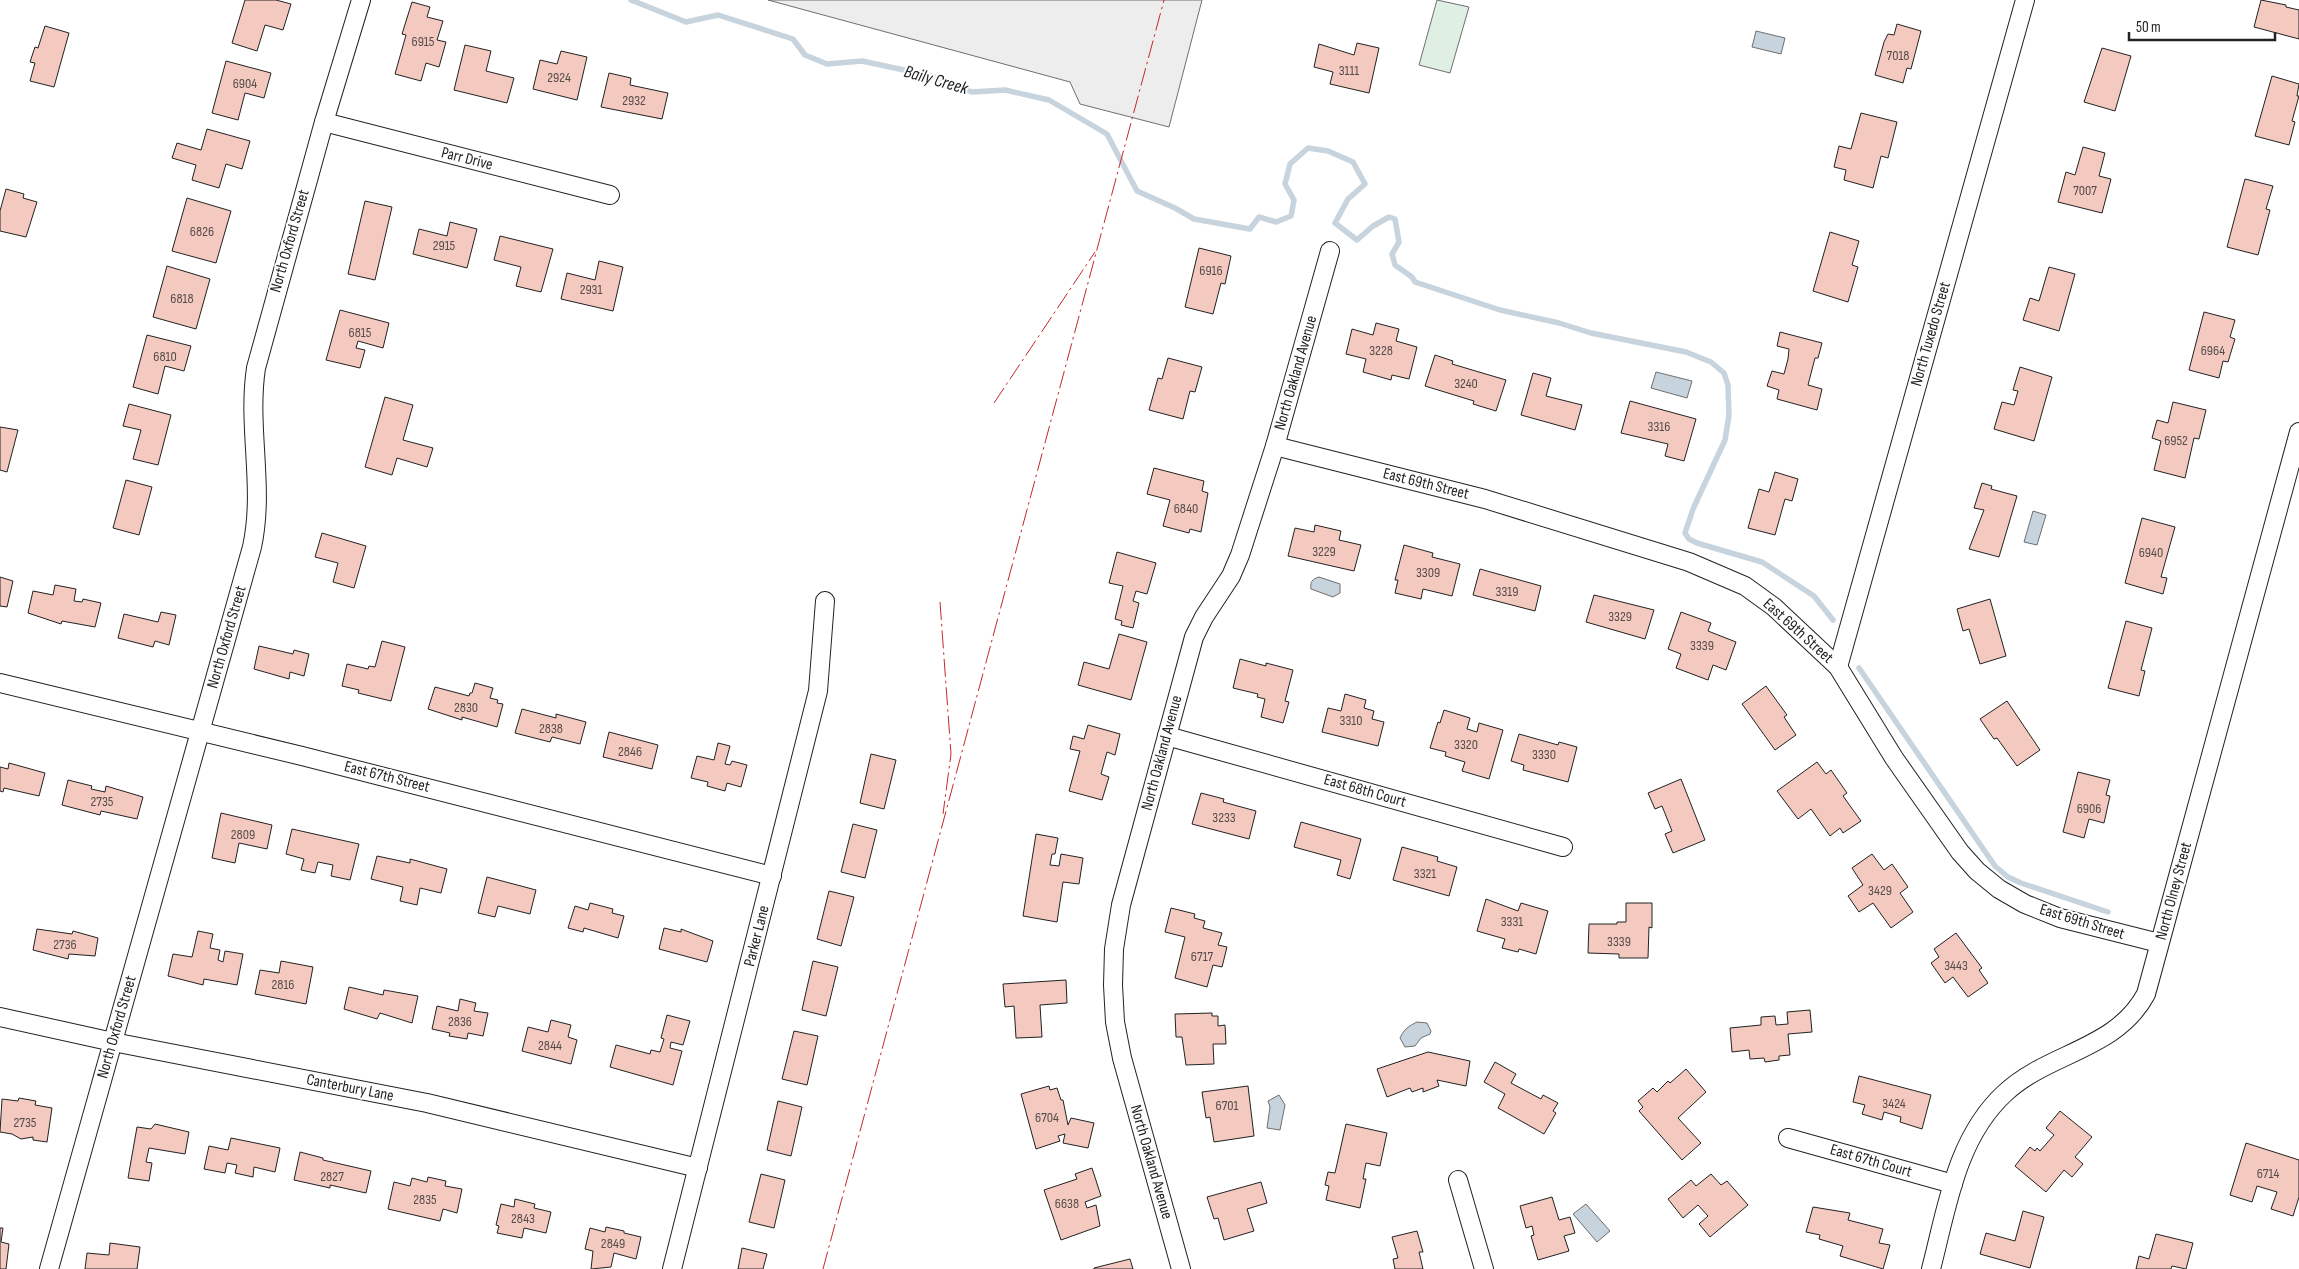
<svg xmlns="http://www.w3.org/2000/svg" width="2299" height="1269" viewBox="0 0 2299 1269" font-family="'Sofia Sans Condensed',sans-serif">
	<style>
		.green { fill: #e0efe3; stroke: #6f6f6f }
		.parking { fill: #ededed; stroke: #6f6f6f }
		.water { fill: #c7d3dd; stroke: #6f6f6f }
		.lines { fill: none; stroke-linecap: round; stroke-linejoin: round }
		.stream { stroke: #c7d3dd; stroke-width: 5.5 }
		.building { fill: #f3c9c0; stroke: #222 }
		.street-casing { stroke: #222; stroke-width: 20 }
		.street { stroke: #fff; stroke-width: 18 }
		.power { stroke: #c62828; stroke-width: 1; stroke-dasharray: 18 4 2.5 4; stroke-linecap: butt }
		.labels { text-anchor: middle; dominant-baseline: central; stroke-width: 4; stroke-linejoin: round; paint-order: stroke }
		.number-label { font-size: 14px; fill: #564c4a }
		.street-label { font-size: 16px; fill: #222; stroke: #fff }
		.water-label { font-size: 18px; font-style: italic; fill: #222; stroke: #fff }
	</style>
	<rect width="100%" height="100%" fill="#fff"/>
	<polygon class="green" points="1437,0 1469,7 1450,73 1419,65"/>
	<polygon class="parking" points="768,0 1202,0 1169,127 1080,104 1070,82"/>
	<g class="water">
		<polygon points="1756,31 1785,38 1781,54 1752,47"/>
		<polygon points="1656,372 1692,381 1687,398 1651,388"/>
		<polygon points="2033,511 2046,515 2037,545 2024,542"/>
		<path d="M1319 577 1340 584V593L1333 597 1311 589C1310 582 1312 579 1319 577Z"/>
		<path d="M1417 1022 1427 1023 1431 1031 1430 1034 1421 1038 1415 1046 1405 1047 1400 1038C1404 1029 1409 1026 1417 1022Z"/>
		<polygon points="1279,1095 1285,1105 1280,1130 1267,1128 1270,1107 1268,1101"/>
		<polygon points="1586,1204 1610,1231 1597,1242 1573,1214"/>
	</g>
	<g class="lines">
		<g class="stream">
			<polyline points="631,0 686,22 718,15 793,39 805,55 827,64 862,61 932,76 972,92 1005,90 1049,100 1107,134 1137,191 1175,208 1194,219 1250,229 1259,217 1276,222 1291,216 1294,200 1285,184 1290,164 1308,148 1328,151 1353,162 1365,184 1348,199 1335,223 1357,240 1373,226 1389,217 1395,219 1399,242 1392,254 1395,265 1412,277 1415,282 1500,310 1559,323 1591,333 1686,352 1711,362 1724,373 1728,385 1729,415 1725,440 1693,509 1685,533 1689,539 1697,543 1762,562 1814,596 1833,620"/>
			<polyline points="1859,668 1995,866 2008,877 2021,883 2108,912"/>
		</g>
	</g>
	<g class="building">
		<polygon points="245,0 276,0 291,4 283,30 265,25 257,51 232,43"/>
		<polygon points="2261,0 2286,5 2286,7 2299,10 2299,39 2254,27"/>
		<polygon points="412,2 430,7 427,17 443,21 437,40 446,42 439,67 426,63 421,81 395,74 406,35 402,34"/>
		<polygon points="1897,24 1921,31 1911,69 1907,68 1903,83 1875,75 1884,42 1888,34 1894,35"/>
		<polygon points="45,26 69,33 54,87 30,81 35,63 30,62 35,47 38,48"/>
		<polygon points="1357,43 1379,48 1369,93 1330,84 1333,72 1314,67 1319,44 1354,55"/>
		<polygon points="465,45 491,51 486,71 514,78 507,103 454,90"/>
		<polygon points="2102,48 2131,56 2115,111 2084,102"/>
		<polygon points="561,51 587,57 577,100 533,89 540,60 557,64"/>
		<polygon points="226,61 271,73 264,98 245,93 238,120 212,113"/>
		<polygon points="609,73 631,78 630,85 668,93 662,119 601,107"/>
		<polygon points="2272,76 2299,84 2297,96 2299,96 2292,121 2295,122 2289,145 2255,136"/>
		<polygon points="1861,113 1897,122 1888,158 1881,156 1873,188 1844,180 1846,170 1834,167 1839,146 1851,149"/>
		<polygon points="207,129 250,141 242,169 226,164 219,188 192,180 196,165 172,158 177,143 201,150"/>
		<polygon points="2083,147 2105,153 2099,176 2111,179 2102,213 2058,202 2066,172 2075,175"/>
		<polygon points="2245,179 2273,186 2266,209 2270,210 2258,255 2227,247"/>
		<polygon points="6,189 24,194 23,198 37,202 26,237 0,231 0,211"/>
		<polygon points="187,198 231,211 216,263 172,251"/>
		<polygon points="365,201 392,207 375,280 348,274"/>
		<polygon points="450,222 477,229 467,268 413,254 419,229 447,236"/>
		<polygon points="1830,232 1859,241 1852,265 1858,267 1848,302 1813,291"/>
		<polygon points="500,236 553,249 541,292 516,286 521,267 494,260"/>
		<polygon points="1199,248 1231,256 1225,284 1221,283 1213,314 1185,307"/>
		<polygon points="599,261 623,267 613,311 561,299 567,273 595,280"/>
		<polygon points="167,266 210,279 196,329 153,317"/>
		<polygon points="2049,267 2075,274 2059,331 2023,320 2030,298 2039,301"/>
		<polygon points="340,310 389,323 383,348 358,341 356,348 365,350 360,368 326,360"/>
		<polygon points="2204,312 2235,320 2230,337 2235,339 2228,362 2223,361 2219,378 2189,370"/>
		<polygon points="1376,323 1399,329 1396,341 1417,347 1409,379 1392,375 1391,380 1363,372 1366,359 1346,354 1352,329 1373,335"/>
		<polygon points="1780,332 1822,343 1818,358 1815,358 1808,385 1822,389 1817,410 1777,399 1779,390 1767,386 1772,371 1784,374 1788,359 1789,349 1777,346"/>
		<polygon points="147,335 191,346 184,371 165,366 158,394 133,387"/>
		<polygon points="1435,355 1453,361 1452,364 1506,380 1496,411 1473,404 1474,401 1425,386"/>
		<polygon points="1168,358 1202,367 1195,392 1190,391 1183,419 1149,410 1158,378 1162,379"/>
		<polygon points="2020,367 2052,377 2034,441 1994,429 2002,402 2014,405 2018,391 2013,390"/>
		<polygon points="1533,373 1551,378 1546,396 1582,405 1575,430 1521,415"/>
		<polygon points="385,397 413,405 403,440 433,448 427,467 397,458 392,475 365,467"/>
		<polygon points="1630,401 1696,419 1684,461 1665,456 1668,444 1621,433"/>
		<polygon points="2173,402 2206,410 2199,439 2194,438 2185,478 2154,470 2161,441 2152,438 2157,420 2168,423"/>
		<polygon points="129,404 171,415 158,465 133,459 141,430 123,426"/>
		<polygon points="0,427 18,430 7,472 0,470"/>
		<polygon points="1154,468 1204,481 1202,491 1208,493 1201,532 1190,529 1189,533 1163,526 1170,500 1147,494"/>
		<polygon points="1775,472 1798,479 1792,501 1785,499 1775,535 1748,528 1759,489 1769,492"/>
		<polygon points="126,480 152,487 139,535 113,528"/>
		<polygon points="1982,483 1992,486 1991,489 2017,496 1999,557 1969,549 1984,510 1974,508"/>
		<polygon points="2142,518 2175,527 2161,577 2167,578 2163,594 2125,583"/>
		<polygon points="1315,525 1341,531 1339,540 1361,545 1354,571 1288,556 1295,528 1314,532"/>
		<polygon points="322,533 366,546 354,588 333,582 338,563 315,557"/>
		<polygon points="1404,545 1433,553 1432,557 1460,564 1452,596 1423,589 1421,599 1395,593 1398,580 1395,580"/>
		<polygon points="1117,552 1156,563 1147,594 1136,591 1133,601 1139,603 1133,628 1121,625 1122,621 1115,619 1123,586 1109,583"/>
		<polygon points="1480,569 1541,586 1535,611 1473,595"/>
		<polygon points="0,577 13,581 7,607 0,606"/>
		<polygon points="55,585 76,589 74,601 82,602 83,599 101,603 95,627 62,621 61,624 28,613 33,591 53,595"/>
		<polygon points="1594,595 1654,610 1645,639 1586,622"/>
		<polygon points="1990,599 2006,656 1980,664 1969,629 1963,631 1957,609"/>
		<polygon points="161,612 176,615 169,645 155,641 153,647 118,638 124,614 158,622"/>
		<polygon points="1681,612 1711,623 1708,631 1736,642 1726,670 1713,665 1708,680 1676,668 1681,654 1668,649"/>
		<polygon points="2126,621 2152,628 2141,670 2145,671 2139,696 2108,688"/>
		<polygon points="1119,634 1147,642 1131,700 1078,685 1084,662 1109,669"/>
		<polygon points="382,641 405,647 391,701 358,693 359,690 342,686 347,664 368,669 369,666 375,667"/>
		<polygon points="259,646 293,654 294,650 309,654 304,676 290,672 289,679 254,669"/>
		<polygon points="1240,659 1266,666 1266,663 1293,670 1285,701 1289,702 1283,723 1261,717 1265,699 1257,697 1258,694 1233,688"/>
		<polygon points="475,683 493,688 490,698 498,700 497,703 503,704 497,727 462,717 462,720 428,709 435,687 469,696 470,693 472,693"/>
		<polygon points="1766,686 1787,715 1784,717 1796,735 1775,750 1742,704"/>
		<polygon points="1345,694 1366,700 1364,708 1374,711 1372,719 1384,722 1378,746 1322,732 1328,708 1341,711"/>
		<polygon points="2007,701 2040,750 2017,766 1997,738 1994,739 1980,719"/>
		<polygon points="522,709 556,718 556,714 586,722 580,744 552,737 550,742 515,733"/>
		<polygon points="1444,710 1470,718 1467,729 1477,732 1479,723 1503,730 1489,779 1462,771 1465,762 1445,756 1446,752 1430,748 1438,722 1440,723"/>
		<polygon points="1088,725 1120,734 1115,755 1107,752 1101,774 1109,777 1102,800 1069,791 1080,751 1070,749 1073,736 1084,739"/>
		<polygon points="609,732 658,745 652,769 603,757"/>
		<polygon points="1519,734 1558,745 1559,742 1577,747 1568,782 1523,770 1524,765 1511,761"/>
		<polygon points="718,743 730,746 725,764 730,765 732,761 747,765 741,787 727,783 725,791 707,786 708,782 691,778 697,756 714,760"/>
		<polygon points="871,754 896,760 884,809 860,803"/>
		<polygon points="1817,762 1826,774 1831,770 1847,793 1843,796 1861,821 1843,833 1840,828 1830,836 1811,809 1798,819 1777,791"/>
		<polygon points="9,763 45,773 39,796 4,788 3,792 0,791 0,767 8,769"/>
		<polygon points="2078,772 2110,780 2106,795 2110,796 2104,823 2089,819 2084,838 2063,832"/>
		<polygon points="1681,779 1705,840 1673,853 1665,834 1672,831 1662,806 1655,809 1648,793"/>
		<polygon points="68,780 92,786 91,789 105,792 106,786 143,797 137,819 101,811 100,815 62,805"/>
		<polygon points="1201,793 1224,799 1223,802 1256,811 1249,839 1192,824"/>
		<polygon points="221,813 272,825 267,849 239,843 235,863 212,858"/>
		<polygon points="1301,822 1361,839 1350,879 1337,875 1341,860 1294,847"/>
		<polygon points="853,824 877,830 865,878 841,872"/>
		<polygon points="292,829 359,844 350,880 331,876 333,865 318,862 315,873 301,870 304,859 286,854"/>
		<polygon points="1036,834 1058,838 1055,854 1052,854 1050,865 1059,866 1061,854 1083,858 1079,884 1063,882 1057,922 1023,916"/>
		<polygon points="1402,847 1438,857 1437,861 1457,867 1449,896 1393,880"/>
		<polygon points="1872,854 1884,870 1892,864 1908,887 1900,893 1913,912 1891,928 1873,903 1859,912 1848,896 1863,885 1852,868"/>
		<polygon points="377,856 410,863 410,859 447,869 441,893 420,888 417,905 400,901 403,887 371,879"/>
		<polygon points="487,877 536,890 530,914 498,906 495,917 478,913"/>
		<polygon points="829,891 854,897 841,946 817,939"/>
		<polygon points="1486,899 1518,911 1521,903 1548,911 1536,954 1519,949 1518,952 1502,948 1505,939 1477,931"/>
		<polygon points="590,903 613,909 612,913 624,916 618,938 584,928 583,932 568,928 575,906 588,910"/>
		<polygon points="1626,903 1652,903 1652,928 1649,927 1648,958 1619,958 1619,954 1588,953 1589,924 1617,924 1617,922 1626,922"/>
		<polygon points="1171,908 1195,914 1194,918 1205,921 1203,928 1222,933 1218,945 1227,947 1222,967 1213,965 1207,987 1175,978 1185,937 1165,932"/>
		<polygon points="664,928 681,932 681,929 713,941 707,962 659,949"/>
		<polygon points="37,929 72,934 73,931 98,938 95,956 69,954 68,959 33,950"/>
		<polygon points="198,931 213,934 210,948 220,950 218,960 223,962 225,951 243,954 237,985 204,979 203,985 168,976 173,954 192,957"/>
		<polygon points="1956,933 1982,968 1979,970 1988,983 1968,997 1953,977 1945,983 1931,963 1939,957 1934,949"/>
		<polygon points="281,961 313,967 306,1004 255,994 260,970 279,973"/>
		<polygon points="813,961 838,967 826,1016 802,1010"/>
		<polygon points="1066,980 1067,1003 1040,1005 1042,1037 1016,1038 1014,1006 1005,1007 1003,984"/>
		<polygon points="349,987 383,995 384,990 418,996 412,1023 380,1013 377,1019 344,1009"/>
		<polygon points="460,999 476,1003 474,1011 488,1013 483,1036 468,1033 467,1039 449,1036 450,1033 432,1029 437,1006 458,1011"/>
		<polygon points="1810,1010 1812,1032 1788,1034 1790,1055 1779,1056 1779,1060 1765,1062 1764,1058 1750,1059 1749,1050 1732,1052 1730,1028 1761,1025 1761,1017 1775,1016 1776,1025 1788,1024 1787,1012"/>
		<polygon points="1212,1013 1212,1016 1218,1016 1218,1026 1225,1025 1226,1044 1213,1044 1214,1064 1186,1065 1182,1037 1176,1037 1175,1014"/>
		<polygon points="667,1015 690,1021 683,1045 671,1042 670,1048 682,1051 673,1085 610,1067 616,1045 650,1054 651,1050 660,1052 664,1039 661,1038"/>
		<polygon points="551,1020 571,1025 568,1037 577,1040 571,1064 522,1051 528,1027 548,1032"/>
		<polygon points="794,1031 818,1036 807,1085 782,1079"/>
		<polygon points="1428,1052 1470,1061 1466,1086 1437,1080 1439,1086 1423,1092 1423,1088 1412,1092 1410,1088 1387,1097 1377,1069"/>
		<polygon points="1495,1062 1516,1074 1511,1083 1541,1099 1543,1095 1558,1103 1553,1111 1556,1113 1544,1134 1498,1108 1505,1094 1484,1082"/>
		<polygon points="1686,1069 1706,1092 1678,1118 1701,1143 1682,1160 1639,1111 1643,1107 1638,1101 1653,1088 1657,1092 1668,1081 1670,1083"/>
		<polygon points="1859,1076 1931,1095 1922,1129 1900,1122 1901,1117 1884,1112 1882,1120 1862,1114 1865,1105 1853,1102"/>
		<polygon points="1049,1086 1050,1090 1057,1088 1061,1100 1063,1100 1068,1125 1071,1118 1094,1123 1088,1148 1063,1143 1065,1134 1058,1136 1060,1141 1036,1149 1021,1094"/>
		<polygon points="1248,1086 1254,1136 1214,1142 1210,1117 1206,1118 1202,1092"/>
		<polygon points="19,1098 36,1101 35,1105 52,1108 47,1142 33,1140 33,1137 21,1139 12,1134 0,1132 2,1099 18,1101"/>
		<polygon points="778,1101 802,1107 791,1156 767,1150"/>
		<polygon points="2060,1111 2092,1137 2075,1157 2083,1164 2072,1177 2064,1170 2046,1192 2015,1166 2030,1147 2035,1151 2037,1148 2040,1151 2054,1135 2046,1128"/>
		<polygon points="155,1124 189,1132 185,1154 149,1148 146,1162 152,1163 149,1181 128,1178 137,1127 151,1129"/>
		<polygon points="1346,1124 1387,1133 1380,1166 1366,1163 1363,1179 1366,1179 1360,1208 1326,1200 1329,1186 1325,1185 1328,1172 1335,1173"/>
		<polygon points="231,1138 280,1148 275,1172 254,1167 253,1177 235,1173 237,1165 227,1163 225,1173 204,1169 209,1146 228,1150"/>
		<polygon points="2246,1143 2299,1160 2299,1197 2293,1216 2271,1209 2277,1192 2257,1186 2252,1202 2230,1195"/>
		<polygon points="300,1152 323,1158 323,1160 371,1171 366,1193 330,1185 330,1188 294,1180"/>
		<polygon points="1092,1168 1101,1196 1085,1202 1087,1208 1096,1205 1100,1226 1061,1240 1044,1190 1077,1179 1075,1174"/>
		<polygon points="761,1174 785,1180 774,1228 749,1222"/>
		<polygon points="1711,1174 1721,1185 1727,1181 1748,1205 1710,1237 1699,1224 1708,1216 1698,1205 1683,1218 1668,1199 1691,1180 1696,1186"/>
		<polygon points="428,1177 446,1181 445,1186 462,1189 457,1213 443,1209 440,1221 388,1209 394,1182 410,1186 412,1178 427,1182"/>
		<polygon points="1261,1182 1267,1203 1247,1209 1254,1231 1224,1240 1218,1218 1214,1219 1207,1197"/>
		<polygon points="1552,1197 1559,1220 1570,1217 1575,1233 1564,1236 1569,1251 1538,1260 1531,1236 1534,1235 1532,1226 1526,1228 1520,1206"/>
		<polygon points="515,1199 535,1204 534,1208 551,1212 546,1233 524,1228 522,1238 497,1233 499,1226 496,1225 501,1204 514,1207"/>
		<polygon points="1813,1207 1850,1213 1848,1220 1883,1229 1879,1243 1890,1245 1883,1269 1840,1256 1843,1246 1819,1239 1820,1235 1806,1232"/>
		<polygon points="2023,1211 2044,1217 2030,1268 1980,1254 1986,1233 2015,1241"/>
		<polygon points="606,1227 624,1231 624,1233 641,1237 636,1259 614,1253 611,1267 591,1269 593,1251 585,1249 590,1228 605,1232"/>
		<polygon points="0,1228 3,1228 1,1242 9,1244 6,1269 0,1269"/>
		<polygon points="1417,1231 1423,1252 1419,1252 1423,1269 1395,1269 1393,1259 1398,1258 1392,1237"/>
		<polygon points="2156,1234 2193,1243 2186,1269 2172,1266 2171,1269 2136,1269 2139,1256 2149,1259"/>
		<polygon points="110,1243 140,1247 137,1269 85,1269 87,1253 109,1255"/>
		<polygon points="742,1248 767,1254 763,1269 738,1269"/>
		<polygon points="1130,1259 1133,1269 1094,1269 1094,1268"/>
	</g>
	<g class="lines">
		<g class="street-casing">
			<g id="street">
				<polyline points="324,122 610,195"/>
				<polyline points="1275,446 1485,499 1689,562 1745,586 1774,607 1838,667 1894,758 1960,852 1977,871 1999,889 2025,904 2060,918 2159,943"/>
				<polyline points="1838,667 2025,0"/>
				<polyline points="0,683 302,756 772,876"/>
				<polyline points="1167,736 1563,847"/>
				<polyline points="0,1017 113,1042 427,1103 698,1168"/>
				<polyline points="1788,1138 1953,1184"/>
				<polyline points="1458,1180 1484,1269"/>
				<path d="M49 1269 252 547C265 487 247 428 256 368L324 122 361 0"/>
				<polyline points="672,1269 818,691 825,601"/>
				<polyline points="1181,1269 1122,1058 1115,1022 1113,985 1114,949 1121,905 1194,637 1204,617 1231,576 1240,555 1275,446 1330,251"/>
				<path d="M1931 1269C1947 1208 1956 1138 2005 1093 2049 1052 2116 1050 2146 994L2299 432"/>
			</g>
		</g>
		<use href="#street" class="street"/>
		<g class="power">
			<polyline points="994,403 1095,252"/>
			<polyline points="940,602 951,754 943,814"/>
			<polyline points="823,1269 1164,0"/>
		</g>
	</g>
	<g class="labels">
		<g class="number-label">
			<text x="423" y="41">6915</text>
			<text x="1898" y="55">7018</text>
			<text x="1349" y="70">3111</text>
			<text x="559" y="77">2924</text>
			<text x="245" y="83">6904</text>
			<text x="634" y="100">2932</text>
			<text x="2085" y="190">7007</text>
			<text x="202" y="231">6826</text>
			<text x="444" y="245">2915</text>
			<text x="1211" y="270">6916</text>
			<text x="591" y="289">2931</text>
			<text x="182" y="298">6818</text>
			<text x="360" y="332">6815</text>
			<text x="1381" y="350">3228</text>
			<text x="2213" y="350">6964</text>
			<text x="165" y="356">6810</text>
			<text x="1466" y="383">3240</text>
			<text x="1659" y="426">3316</text>
			<text x="2176" y="440">6952</text>
			<text x="1186" y="508">6840</text>
			<text x="1324" y="551">3229</text>
			<text x="2151" y="552">6940</text>
			<text x="1428" y="572">3309</text>
			<text x="1507" y="591">3319</text>
			<text x="1620" y="616">3329</text>
			<text x="1702" y="645">3339</text>
			<text x="466" y="707">2830</text>
			<text x="1351" y="720">3310</text>
			<text x="551" y="728">2838</text>
			<text x="1466" y="744">3320</text>
			<text x="630" y="751">2846</text>
			<text x="1544" y="754">3330</text>
			<text x="102" y="801">2735</text>
			<text x="2089" y="808">6906</text>
			<text x="1224" y="817">3233</text>
			<text x="243" y="834">2809</text>
			<text x="1425" y="873">3321</text>
			<text x="1880" y="890">3429</text>
			<text x="1512" y="921">3331</text>
			<text x="1619" y="941">3339</text>
			<text x="65" y="944">2736</text>
			<text x="1202" y="956">6717</text>
			<text x="1956" y="965">3443</text>
			<text x="283" y="984">2816</text>
			<text x="460" y="1021">2836</text>
			<text x="550" y="1045">2844</text>
			<text x="1894" y="1103">3424</text>
			<text x="1227" y="1105">6701</text>
			<text x="1047" y="1117">6704</text>
			<text x="25" y="1122">2735</text>
			<text x="2268" y="1173">6714</text>
			<text x="332" y="1176">2827</text>
			<text x="425" y="1199">2835</text>
			<text x="1067" y="1203">6638</text>
			<text x="523" y="1218">2843</text>
			<text x="613" y="1243">2849</text>
		</g>
		<g class="street-label">
			<text transform="translate(467 159) rotate(14)">Parr Drive</text>
			<text transform="translate(290 241) rotate(-74)">North Oxford Street</text>
			<text transform="translate(1931 334) rotate(-74)">North Tuxedo Street</text>
			<text transform="translate(1296 373) rotate(-74)">North Oakland Avenue</text>
			<text transform="translate(1426 484) rotate(14)">East 69th Street</text>
			<text transform="translate(1798 631) rotate(42)">East 69th Street</text>
			<text transform="translate(227 637) rotate(-74)">North Oxford Street</text>
			<text transform="translate(1162 753) rotate(-75)">North Oakland Avenue</text>
			<text transform="translate(387 777) rotate(14)">East 67th Street</text>
			<text transform="translate(1365 791) rotate(16)">East 68th Court</text>
			<text transform="translate(2174 891) rotate(-75)">North Olney Street</text>
			<text transform="translate(2082 922) rotate(17)">East 69th Street</text>
			<text transform="translate(757 936) rotate(-76)">Parker Lane</text>
			<text transform="translate(117 1027) rotate(-74)">North Oxford Street</text>
			<text transform="translate(350 1088) rotate(11)">Canterbury Lane</text>
			<text transform="translate(1871 1161) rotate(16)">East 67th Court</text>
			<text transform="translate(1151 1162) rotate(74)">North Oakland Avenue</text>
		</g>
		<g class="water-label">
			<text transform="translate(936 80) rotate(16)">Baily Creek</text>
		</g>
	</g>
	<path d="M2129 32v8h146v-8" fill="none" stroke="#222222" stroke-width="2.5"/>
	<text x="2136" y="32" font-size="15" fill="#222222" stroke="#ffffff" stroke-width="4" paint-order="stroke">50 m</text>
</svg>
